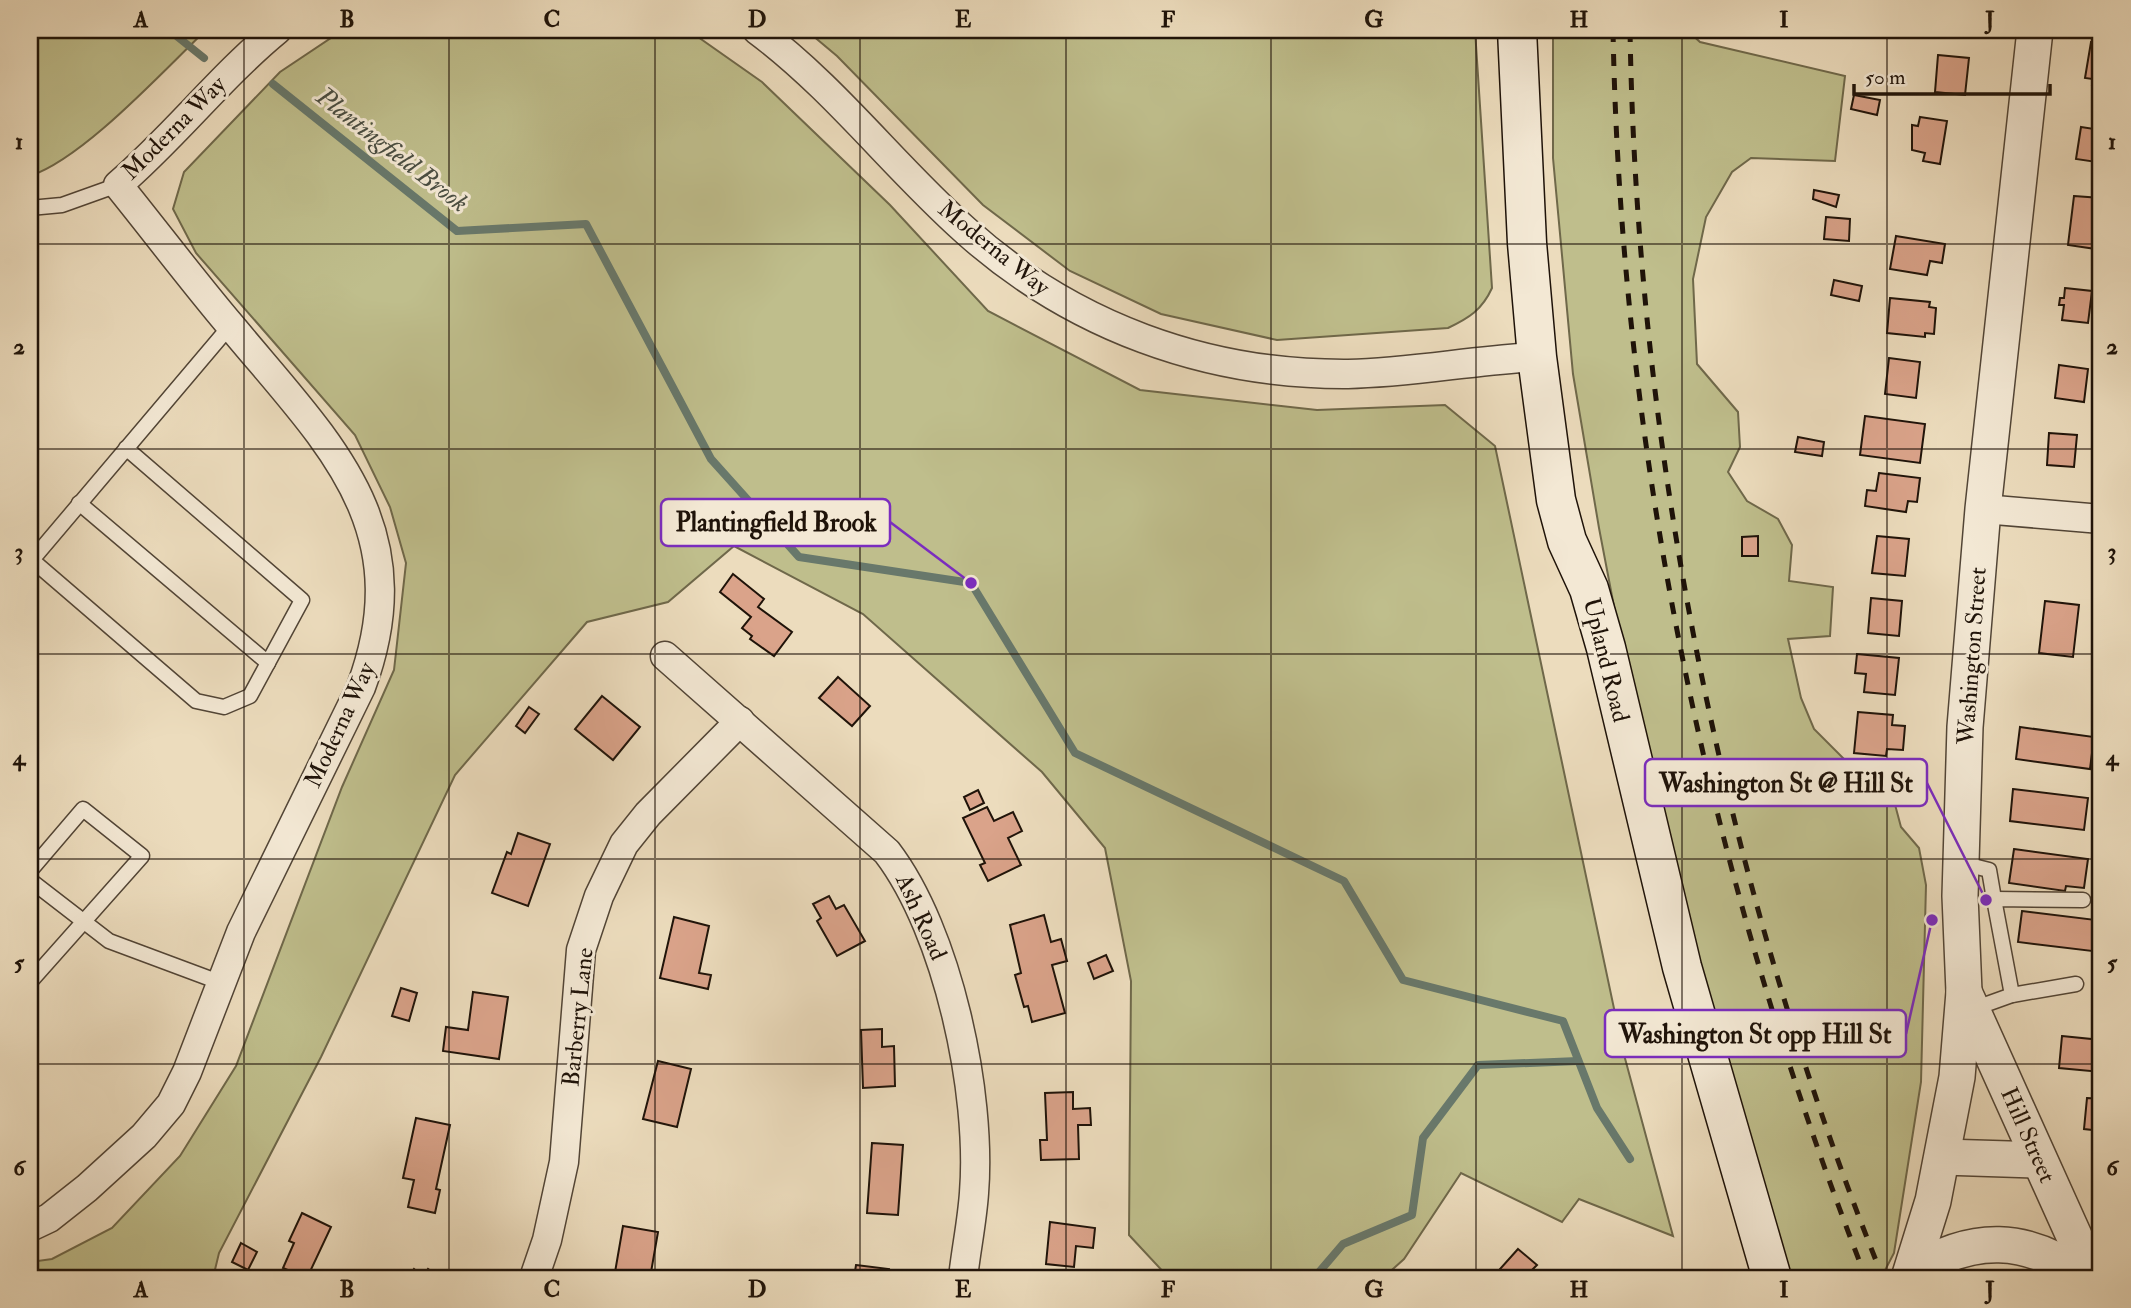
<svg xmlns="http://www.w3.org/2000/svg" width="2131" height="1308" viewBox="0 0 2131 1308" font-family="'IM FELL Double Pica',serif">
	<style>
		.green { fill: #bfbe8c; stroke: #6f684a; stroke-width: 2 }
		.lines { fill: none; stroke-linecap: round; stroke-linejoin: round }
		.stream { stroke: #68786b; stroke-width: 8 }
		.building { fill: #daa38a; stroke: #1f1309; stroke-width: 2 }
		.service-casing { stroke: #524536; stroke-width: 17 }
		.minor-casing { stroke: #524536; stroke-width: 31 }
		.tertiary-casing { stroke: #524536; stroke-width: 38 }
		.secondary-casing { stroke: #1f1309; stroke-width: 41 }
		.service { stroke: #f3e8d4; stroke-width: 14 }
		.minor { stroke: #f3e8d4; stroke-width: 28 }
		.tertiary { stroke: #f3e8d4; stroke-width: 35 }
		.secondary { stroke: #f3e8d4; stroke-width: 38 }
		.rail { stroke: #1f1309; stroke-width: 5; stroke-dasharray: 12 12; stroke-linecap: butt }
		.grid { fill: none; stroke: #1f1309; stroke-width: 2; stroke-opacity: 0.55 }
		.labels { text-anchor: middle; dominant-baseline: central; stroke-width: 6; stroke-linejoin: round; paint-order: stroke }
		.street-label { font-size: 24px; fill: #1f1309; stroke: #f3e8d4 }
		.water-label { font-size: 26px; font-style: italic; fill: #4a4e42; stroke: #f3e8d4 }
		.leader { fill: none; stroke: #7b2cbf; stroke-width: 2.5 }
		.callout-dot { fill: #7b2cbf; stroke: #f3e8d4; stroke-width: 2.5 }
		.callout { fill: #f3e8d4; stroke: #7b2cbf; stroke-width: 2.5 }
		.callout-label { font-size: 26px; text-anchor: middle; font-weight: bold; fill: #1f1309 }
		.neatline { fill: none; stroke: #1f1309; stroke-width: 2.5 }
		.grid-label { font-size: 23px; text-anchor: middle; font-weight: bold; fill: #1f1309 }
	</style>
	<rect width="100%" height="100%" fill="#ecdcbd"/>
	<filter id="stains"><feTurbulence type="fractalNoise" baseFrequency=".00286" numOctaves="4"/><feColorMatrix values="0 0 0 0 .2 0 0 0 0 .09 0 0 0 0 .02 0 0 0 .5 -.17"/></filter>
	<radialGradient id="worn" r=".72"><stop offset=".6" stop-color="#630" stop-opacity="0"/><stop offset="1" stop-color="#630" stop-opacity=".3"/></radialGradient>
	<g class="green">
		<path d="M30 30H206C163 71 84 158 30 176Z"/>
		<polygon points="352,30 688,30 762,82 890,205 988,311 1140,390 1317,410 1445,405 1495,446 1623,1051 1673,1236 1579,1199 1562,1222 1461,1173 1404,1259 1383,1278 1169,1278 1129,1235 1131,981 1105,848 1042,772 863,614 734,546 668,602 587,622 455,775 321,1057 219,1253 213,1278 30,1278 30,1262 52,1259 112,1228 180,1156 236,1066 342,787 394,670 406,563 390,507 355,435 196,253 173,209 184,172 280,72 334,36"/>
		<path d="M806 30H1475L1492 288C1482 310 1469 318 1448 328L1277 340 1161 314 1070 271 983 205 837 56Z"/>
		<polygon points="1553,30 1687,30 1700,42 1845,76 1835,161 1751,158 1732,172 1706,217 1693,279 1697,364 1738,412 1740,447 1728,472 1747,501 1778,519 1792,545 1789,581 1833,587 1830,636 1788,639 1801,698 1814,729 1852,767 1893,797 1901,827 1919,848 1926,885 1921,1082 1894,1253 1881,1278 1788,1278 1646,774 1599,528 1573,374 1553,158"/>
	</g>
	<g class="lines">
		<g class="stream">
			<polyline points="169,30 204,58"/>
			<polyline points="273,84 457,231 586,224 711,459 799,557 971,583 1075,753 1344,881 1403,980 1563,1021 1597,1108 1630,1159"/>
			<polyline points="1314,1278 1343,1244 1412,1215 1423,1138 1478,1065 1578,1061"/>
		</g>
	</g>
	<g class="building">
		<polygon points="2091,42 2101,43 2101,87 2092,85 2093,79 2085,78"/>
		<polygon points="1938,55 1969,58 1965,95 1935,92"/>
		<polygon points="1854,95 1880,100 1877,115 1851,109"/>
		<polygon points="1920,117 1947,121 1940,164 1923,161 1925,153 1912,150 1912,125 1918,126"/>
		<polygon points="2081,127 2101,130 2101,169 2096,168 2097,162 2076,159"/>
		<polygon points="1814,190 1839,195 1836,207 1813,199"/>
		<polygon points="2074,196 2101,198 2101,236 2098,236 2096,249 2068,245"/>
		<polygon points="1826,217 1850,219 1849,241 1824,239"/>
		<polygon points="1896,236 1945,244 1942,263 1930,261 1927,275 1890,269"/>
		<polygon points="1834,280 1862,286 1859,301 1831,295"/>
		<polygon points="2065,288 2092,291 2088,323 2062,320 2064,305 2059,305 2060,298 2064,298"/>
		<polygon points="1890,298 1930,302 1929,307 1936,308 1934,334 1925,333 1925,337 1887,333"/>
		<polygon points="1889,358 1920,362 1916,398 1885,394"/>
		<polygon points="2059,365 2088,369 2084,402 2055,398"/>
		<polygon points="1865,416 1925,424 1920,463 1860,455"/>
		<polygon points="2049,433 2077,435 2074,467 2047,465"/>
		<polygon points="1798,437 1824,442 1822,456 1795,452"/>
		<polygon points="1879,473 1920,478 1917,502 1908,501 1906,512 1865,506 1867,490 1876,491"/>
		<polygon points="1758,536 1758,556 1742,556 1742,537"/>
		<polygon points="1877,536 1909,539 1905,576 1872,573"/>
		<polygon points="733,574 764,599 758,607 792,632 774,656 750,639 752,636 742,628 751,617 720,592"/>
		<polygon points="1871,598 1902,601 1899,636 1868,633"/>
		<polygon points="2045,601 2079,605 2073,657 2039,653"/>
		<polygon points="1857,654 1899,658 1895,695 1864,692 1866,674 1855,673"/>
		<polygon points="838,677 870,706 852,726 819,698"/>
		<polygon points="602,696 640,727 613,760 575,729"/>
		<polygon points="529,707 539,714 525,733 516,726"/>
		<polygon points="1858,712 1893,715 1892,725 1905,726 1903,750 1887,749 1886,756 1854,753"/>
		<polygon points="2020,727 2094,737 2090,769 2016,759"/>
		<polygon points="2013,789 2088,798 2084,830 2010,821"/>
		<polygon points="978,790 984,803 970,810 964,797"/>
		<polygon points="987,807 994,821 1013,812 1022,831 1008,838 1021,865 988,881 980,865 985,863 963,818"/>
		<polygon points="518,833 550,844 528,906 492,893 507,852 511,854"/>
		<polygon points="2014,849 2088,859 2084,888 2066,886 2065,891 2009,883"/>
		<polygon points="829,896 836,909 844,905 865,941 837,956 817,921 821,918 813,904"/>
		<polygon points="2022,911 2096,920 2092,951 2018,942"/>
		<polygon points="1044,915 1051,942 1061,939 1067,961 1052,965 1065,1013 1032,1022 1028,1006 1024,1007 1015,975 1021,973 1010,925"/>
		<polygon points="674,917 709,926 699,973 711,975 708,989 660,978"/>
		<polygon points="1106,955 1113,971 1094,979 1088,963"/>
		<polygon points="401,988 417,993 409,1021 392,1016"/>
		<polygon points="473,992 508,997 499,1059 443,1051 446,1027 468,1030"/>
		<polygon points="882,1029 882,1047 894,1046 895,1086 863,1088 861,1030"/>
		<polygon points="2062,1036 2101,1040 2101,1072 2059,1068"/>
		<polygon points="658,1061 691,1069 677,1127 643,1119"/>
		<polygon points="1073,1092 1073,1109 1090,1108 1091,1125 1078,1125 1079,1159 1041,1160 1040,1140 1047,1140 1045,1093"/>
		<polygon points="2087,1098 2101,1099 2101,1131 2084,1129"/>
		<polygon points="416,1118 450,1125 436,1189 440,1190 435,1213 408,1207 414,1180 403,1178"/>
		<polygon points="872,1143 903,1145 898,1215 867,1213"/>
		<polygon points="302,1213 331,1227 307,1278 283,1268 294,1243 289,1241"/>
		<polygon points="1050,1222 1095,1228 1093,1248 1076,1246 1074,1267 1046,1264"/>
		<polygon points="623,1226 658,1232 650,1278 614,1278"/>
		<polygon points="241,1243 257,1252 248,1270 232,1262"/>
		<polygon points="1518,1249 1537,1265 1531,1271 1539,1278 1492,1278"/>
		<polygon points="856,1265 889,1269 888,1278 854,1278"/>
		<polygon points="414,1269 423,1276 428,1269 440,1278 407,1278"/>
	</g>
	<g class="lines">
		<g class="service-casing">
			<g id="service">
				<polyline points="30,208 62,205 118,185"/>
				<polyline points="126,448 302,600 250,696 224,707 196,701 32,560 230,326"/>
				<polyline points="79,503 268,663"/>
				<polyline points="1961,863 1989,870 1994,899"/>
				<polyline points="30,871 83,809 142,856 30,982"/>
				<polyline points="30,880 109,941 219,982"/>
				<polyline points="2012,995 1994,899 2083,900"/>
				<polyline points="1973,1009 2012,995 2076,984"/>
			</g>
		</g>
		<g class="minor-casing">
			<g id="minor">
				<path d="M757 30C835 88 894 167 966 231 1072 326 1206 375 1348 374 1411 373 1474 360 1537 357"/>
				<polyline points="1983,509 2101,519"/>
				<path d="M665 656 887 852C948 932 982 1093 974 1193 972 1222 966 1250 963 1278"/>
				<path d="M30 1227 49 1218 87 1188 144 1136 171 1104 187 1072 241 932 361 687C421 525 327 442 231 326 192 280 156 232 118 185 175 136 220 77 277 30"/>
				<polyline points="534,1278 547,1240 564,1162 581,950 599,896 624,844 648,814 740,721"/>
			</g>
		</g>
		<g class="tertiary-casing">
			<g id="tertiary">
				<polyline points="1964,992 2093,1278"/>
				<polyline points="1943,1157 2038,1160"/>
				<path d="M1912 1273C1972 1234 2027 1235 2085 1278"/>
				<polyline points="1909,1278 1933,1201 1957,1077 1964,992 1960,896 1965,727 1983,509 2035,30"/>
			</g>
		</g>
		<g class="secondary-casing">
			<polyline id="secondary" points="1517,30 1527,243 1537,357 1556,500 1567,541 1589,589 1606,648 1682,967 1772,1278"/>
		</g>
		<use href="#service" class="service"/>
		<use href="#minor" class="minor"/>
		<use href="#tertiary" class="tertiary"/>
		<use href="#secondary" class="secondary"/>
		<g class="rail">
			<path d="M1613 30C1621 457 1710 881 1866 1278"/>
			<path d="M1630 30C1637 453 1724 885 1883 1278"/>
		</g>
	</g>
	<path class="grid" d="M244 30V1278M449 30V1278M655 30V1278M860 30V1278M1066 30V1278M1271 30V1278M1476 30V1278M1682 30V1278M1887 30V1278M30 244H2101M30 449H2101M30 654H2101M30 859H2101M30 1064H2101"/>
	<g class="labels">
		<g class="street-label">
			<text transform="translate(174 128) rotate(-45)">Moderna Way</text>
			<text transform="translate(994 248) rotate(39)">Moderna Way</text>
			<text transform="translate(1972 656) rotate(-86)">Washington Street</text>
			<text transform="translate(1606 660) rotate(76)">Upland Road</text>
			<text transform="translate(340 725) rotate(-65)">Moderna Way</text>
			<text transform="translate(921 917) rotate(66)">Ash Road</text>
			<text transform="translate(578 1017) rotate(-84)">Barberry Lane</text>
			<text transform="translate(2028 1135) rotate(66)">Hill Street</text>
		</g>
		<g class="water-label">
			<text transform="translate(392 150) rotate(38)">Plantingfield Brook</text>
		</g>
	</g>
	<path class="leader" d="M971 583L890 522M1986 900L1927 783M1932 920L1906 1034"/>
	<g class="callout-dot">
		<circle cx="971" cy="583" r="7"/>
		<circle cx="1986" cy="900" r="7"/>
		<circle cx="1932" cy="920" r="7"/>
	</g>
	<g class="callout">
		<rect x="661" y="499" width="229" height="47" rx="7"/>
		<rect x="1645" y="759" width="282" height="47" rx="7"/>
		<rect x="1605" y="1010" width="301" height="47" rx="7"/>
	</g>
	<g class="callout-label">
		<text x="776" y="531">Plantingfield Brook</text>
		<text x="1786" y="792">Washington St @ Hill St</text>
		<text x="1755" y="1043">Washington St opp Hill St</text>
	</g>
	<rect width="2131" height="1308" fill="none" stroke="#ecdcbd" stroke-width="77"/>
	<path d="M1854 84v10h196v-10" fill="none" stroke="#1f1309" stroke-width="3.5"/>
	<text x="1865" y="84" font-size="21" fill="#1f1309" stroke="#f3e8d4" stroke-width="5" paint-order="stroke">50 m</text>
	<rect x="38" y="38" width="2054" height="1232" class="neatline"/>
	<g class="grid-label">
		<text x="141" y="27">A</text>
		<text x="347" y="27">B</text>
		<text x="552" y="27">C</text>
		<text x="757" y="27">D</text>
		<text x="963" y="27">E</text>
		<text x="1168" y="27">F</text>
		<text x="1374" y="27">G</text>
		<text x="1579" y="27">H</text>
		<text x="1784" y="27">I</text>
		<text x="1990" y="27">J</text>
		<text x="19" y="149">1</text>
		<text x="2112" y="149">1</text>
		<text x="19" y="354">2</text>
		<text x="2112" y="354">2</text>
		<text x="19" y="559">3</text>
		<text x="2112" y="559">3</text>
		<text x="19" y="765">4</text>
		<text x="2112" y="765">4</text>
		<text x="19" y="970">5</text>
		<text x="2112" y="970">5</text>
		<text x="19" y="1175">6</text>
		<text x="2112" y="1175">6</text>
		<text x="141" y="1297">A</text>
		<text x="347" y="1297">B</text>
		<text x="552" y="1297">C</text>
		<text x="757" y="1297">D</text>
		<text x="963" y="1297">E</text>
		<text x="1168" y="1297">F</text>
		<text x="1374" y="1297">G</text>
		<text x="1579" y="1297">H</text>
		<text x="1784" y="1297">I</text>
		<text x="1990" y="1297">J</text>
	</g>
	<rect width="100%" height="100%" filter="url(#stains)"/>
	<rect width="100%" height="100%" fill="url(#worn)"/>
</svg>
